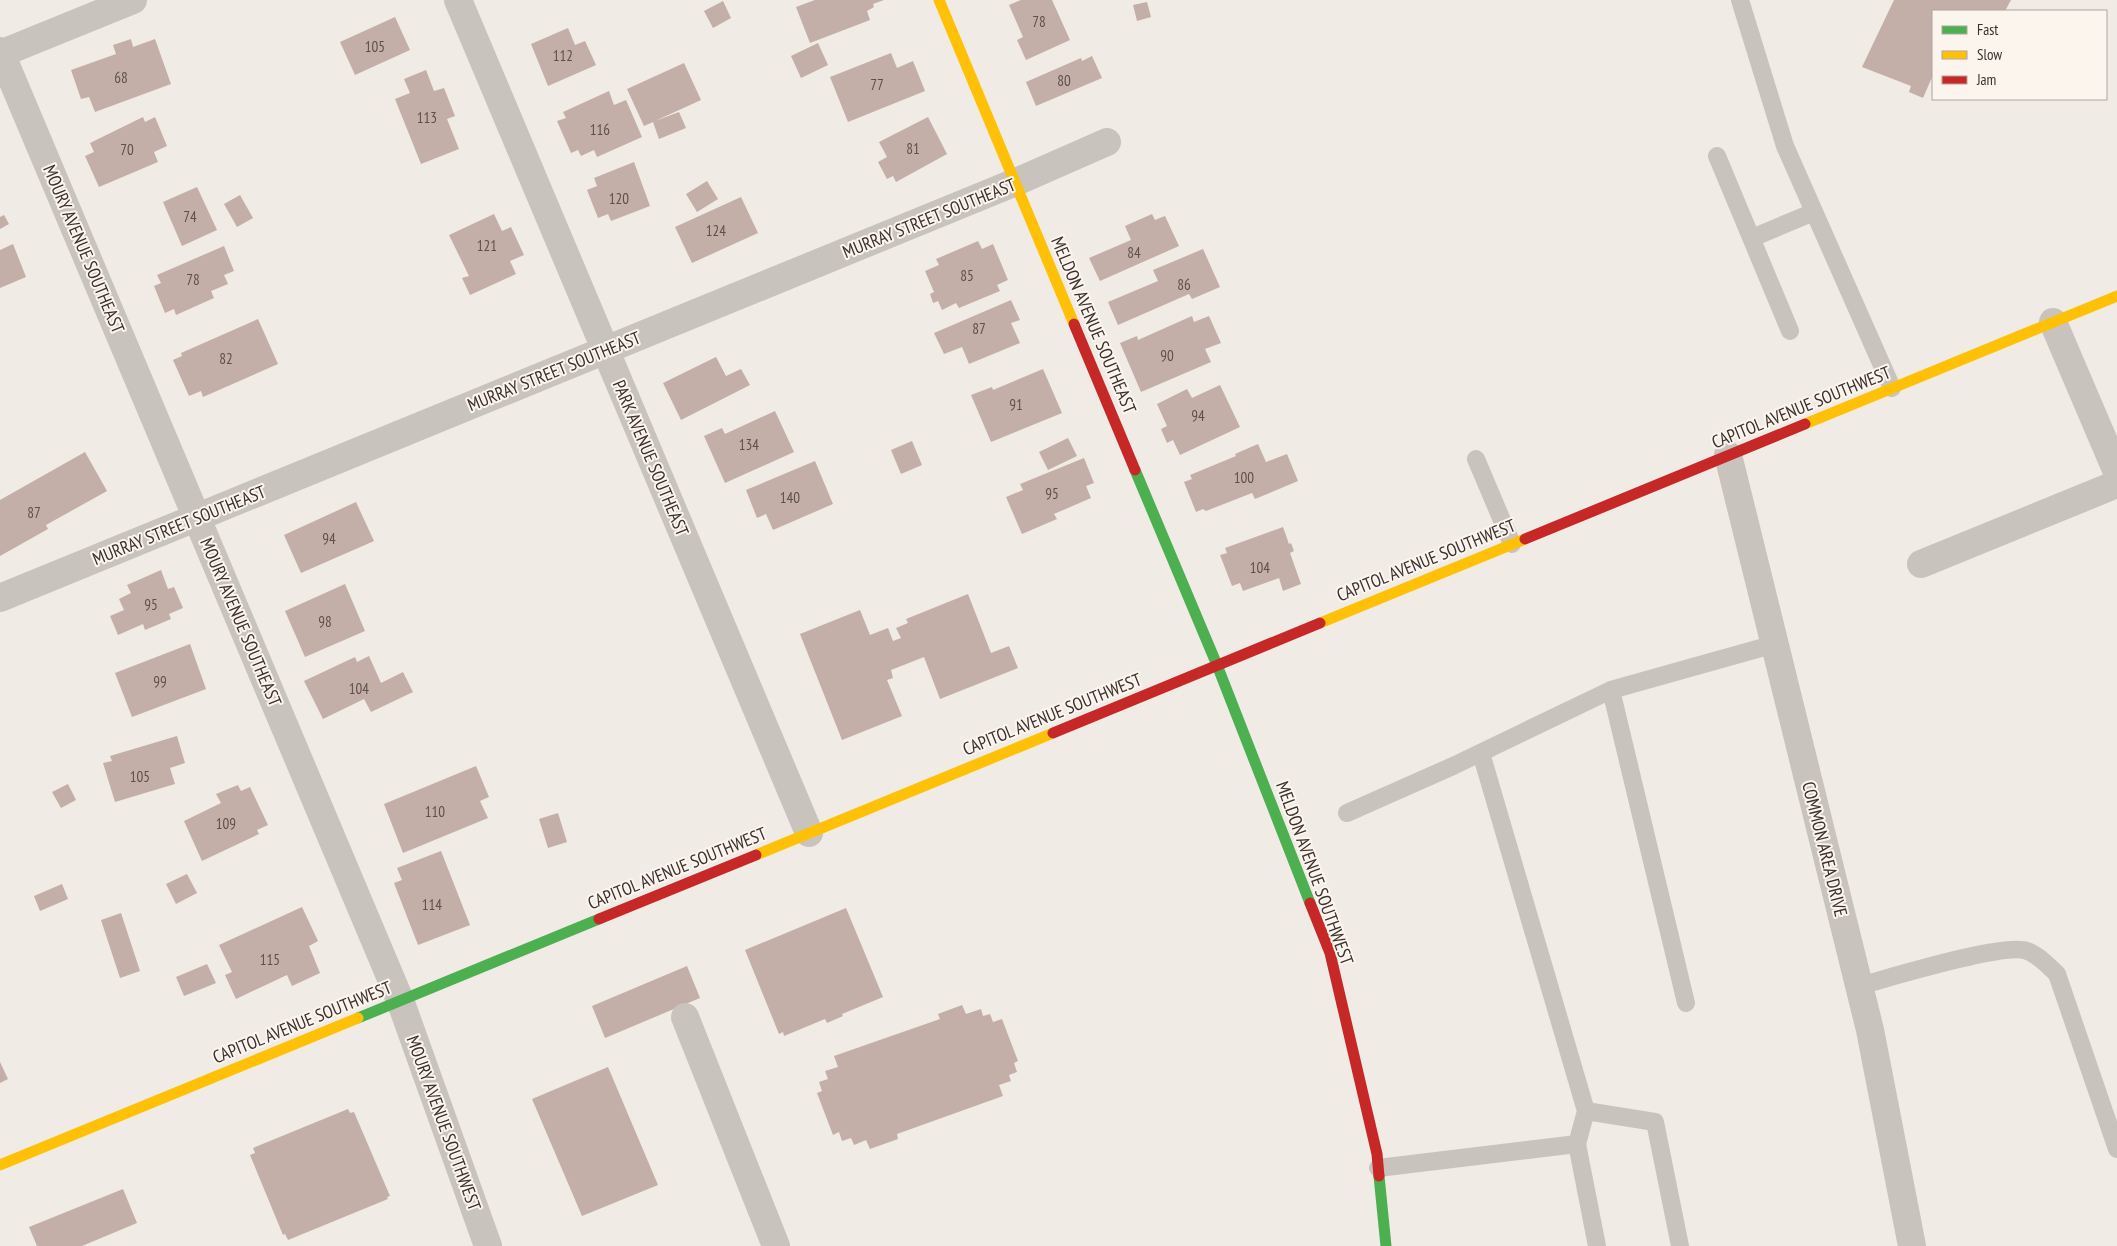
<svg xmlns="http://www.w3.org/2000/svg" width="2117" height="1246" viewBox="0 0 2117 1246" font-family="'PT Sans Narrow',sans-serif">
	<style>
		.building { fill: #c3afa7 }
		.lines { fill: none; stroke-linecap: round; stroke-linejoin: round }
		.lane { stroke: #c9c3be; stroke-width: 18 }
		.street { stroke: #c9c3be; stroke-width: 28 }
		.fast { stroke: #4caf50; stroke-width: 11 }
		.slow { stroke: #ffc107; stroke-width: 11 }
		.jam { stroke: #c62828; stroke-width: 11 }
		.labels { text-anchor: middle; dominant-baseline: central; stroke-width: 4; stroke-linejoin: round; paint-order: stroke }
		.number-label { font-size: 15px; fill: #5d504a }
		.street-label { font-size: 18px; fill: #3b302b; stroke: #fbf5ee }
	</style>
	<rect width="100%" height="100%" fill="#f0ebe5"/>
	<g class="building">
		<polygon points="815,0 884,0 873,4 874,7 867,11 870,20 810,43 796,7"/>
		<polygon points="1021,0 1052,0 1070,40 1026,60 1017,40 1023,37 1009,5"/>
		<polygon points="1894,0 2011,0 2005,11 1933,11 1933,75 1923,98 1909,92 1911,86 1862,67"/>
		<polygon points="723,1 731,18 713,28 704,11"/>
		<polygon points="1147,2 1151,17 1137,21 1133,5"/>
		<polygon points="395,17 410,50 355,75 340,42"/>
		<polygon points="568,28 575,45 585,41 596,65 548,86 531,44"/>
		<polygon points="131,39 133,47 155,39 171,84 95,112 89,97 81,99 71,70 116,54 113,45"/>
		<polygon points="818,43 828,65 801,78 791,56"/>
		<polygon points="891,53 897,68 913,61 925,91 848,122 830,77"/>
		<polygon points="1092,56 1102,78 1036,106 1026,82 1081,58 1082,61"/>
		<polygon points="684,63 701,100 655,121 679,112 686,128 659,139 653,122 644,126 627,89"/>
		<polygon points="426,70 434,91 444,88 455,116 447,119 459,149 421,164 395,99 410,93 404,79"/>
		<polygon points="609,91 614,105 626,100 642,137 597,157 594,150 581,156 578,150 571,153 557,121 566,118 563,112"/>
		<polygon points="143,117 145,122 155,117 167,146 154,152 158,162 99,187 85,156 94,152 90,143"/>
		<polygon points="928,117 947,154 896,182 893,176 887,179 878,162 887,157 879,142"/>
		<polygon points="634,162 650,206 611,221 608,214 598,218 587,190 597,186 594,178"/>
		<polygon points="707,181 718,199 697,212 686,194"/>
		<polygon points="197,187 217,230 182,246 163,202"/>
		<polygon points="240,195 253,218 237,227 224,204"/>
		<polygon points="741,197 758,233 692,263 675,227"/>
		<polygon points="494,214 502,231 511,227 524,255 510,261 516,274 470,295 462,278 469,276 449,235"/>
		<polygon points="1152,214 1155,220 1165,216 1179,246 1100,281 1089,258 1131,240 1125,226"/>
		<polygon points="4,215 9,224 0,229 0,217"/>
		<polygon points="978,241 982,249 993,244 1008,280 997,285 1000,291 959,308 956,303 942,310 938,301 933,303 930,294 934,292 925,271 939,265 936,259"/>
		<polygon points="13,244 26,277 0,288 0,250"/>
		<polygon points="224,246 234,271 224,275 228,284 211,291 214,298 176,315 174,309 165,313 154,286 161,283 157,275"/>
		<polygon points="1203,249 1220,287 1192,299 1189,294 1118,325 1108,302 1158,281 1153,270"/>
		<polygon points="1011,300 1020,320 1011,323 1020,343 969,364 962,347 944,354 934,333"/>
		<polygon points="1192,316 1194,322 1209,316 1221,343 1205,349 1211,362 1141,392 1120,343 1137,336 1138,340"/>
		<polygon points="258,319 278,364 203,397 201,391 189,396 173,360 182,356 181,353"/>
		<polygon points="716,357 726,376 741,369 750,385 681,420 663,383"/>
		<polygon points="1043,369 1062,413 991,442 971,395 992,387 993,390"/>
		<polygon points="1220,385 1240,427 1180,455 1173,440 1167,443 1161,429 1167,426 1157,404 1187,389 1192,398"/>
		<polygon points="775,411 794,452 725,483 704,436 722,428 725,434"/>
		<polygon points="1068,438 1077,456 1048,470 1039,452"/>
		<polygon points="912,441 922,465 901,474 891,450"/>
		<polygon points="1258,444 1266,462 1287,454 1298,481 1255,499 1252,493 1206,511 1203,509 1196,512 1184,482 1192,479 1190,475 1236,456 1235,454"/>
		<polygon points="85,452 107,491 46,525 48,529 0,556 0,500"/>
		<polygon points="1084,458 1094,483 1086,486 1091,498 1054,514 1057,519 1022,534 1006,497 1023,490 1020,484"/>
		<polygon points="815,461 833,504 773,530 766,514 757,518 746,490"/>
		<polygon points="356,502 374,541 301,573 284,535"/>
		<polygon points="1283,527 1289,544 1291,543 1294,551 1290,553 1301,584 1283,591 1279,578 1243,591 1240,583 1232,586 1220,555 1227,553 1225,548"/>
		<polygon points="161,570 168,589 174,587 183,608 169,614 171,619 145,630 143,624 118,635 110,616 124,610 119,599 131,593 127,585"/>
		<polygon points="345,584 365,631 305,657 285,611"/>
		<polygon points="968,594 991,653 1009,646 1018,668 940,699 924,657 891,670 893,678 887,680 902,716 842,740 800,634 860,610 870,635 888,628 893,641 901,638 896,628 908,623 906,619"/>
		<polygon points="190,644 206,689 132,717 115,673"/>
		<polygon points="369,656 381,683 403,672 413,692 371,712 364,699 323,719 304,681 355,657 357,662"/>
		<polygon points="177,736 185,763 170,768 175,784 115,802 103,763 112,761 110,756"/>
		<polygon points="476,766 489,797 480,801 488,818 403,853 384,804"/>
		<polygon points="68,784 76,800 61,808 52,792"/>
		<polygon points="238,785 241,791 250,787 268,825 257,830 259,834 202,861 184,821 221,803 216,794"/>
		<polygon points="558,813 567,842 548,848 539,819"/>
		<polygon points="441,851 470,925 418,945 394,883 402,880 397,868"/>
		<polygon points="187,874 197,893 176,904 166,884"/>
		<polygon points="62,884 68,899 40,911 34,896"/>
		<polygon points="302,907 318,941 309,946 320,973 292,986 287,975 236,999 225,975 232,972 219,945"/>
		<polygon points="846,908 883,997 842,1014 843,1016 827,1023 825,1019 784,1036 783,1032 779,1034 745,950"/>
		<polygon points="121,913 140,971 120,978 101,920"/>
		<polygon points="207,964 216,983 184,996 176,977"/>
		<polygon points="687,966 700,998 605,1038 592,1006"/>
		<polygon points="962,1005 966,1014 981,1009 983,1016 990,1014 993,1022 1002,1019 1018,1061 1014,1063 1017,1072 1009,1075 1011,1081 999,1085 1003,1096 897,1134 898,1139 870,1149 866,1140 854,1145 851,1138 842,1141 839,1132 833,1135 817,1093 822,1091 819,1082 828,1079 825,1071 838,1067 834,1056 940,1019 938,1014"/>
		<polygon points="0,1062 8,1079 0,1083"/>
		<polygon points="608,1067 658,1185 582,1216 532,1099"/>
		<polygon points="348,1109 350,1113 354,1112 390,1196 387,1197 388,1199 288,1240 285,1234 283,1235 250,1155 255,1153 253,1148"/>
		<polygon points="123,1189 137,1223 82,1246 37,1246 29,1227"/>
	</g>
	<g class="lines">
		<g class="lane">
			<polyline points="1740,0 1785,146 1892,388"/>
			<polyline points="1717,156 1790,331"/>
			<polyline points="1752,238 1814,212"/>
			<polyline points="1476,459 1512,544"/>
			<polyline points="1611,690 1686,1003"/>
			<polyline points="1481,753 1586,1111 1577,1144"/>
			<polyline points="1347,813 1453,766 1611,690 1775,644"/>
			<path d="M1859 986C1889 978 2005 942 2027 951 2039 955 2048 966 2057 974L2117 1149"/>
			<polyline points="1586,1111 1655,1122 1680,1246"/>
			<polyline points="1378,1168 1577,1144 1597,1246"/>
		</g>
		<g class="street">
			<polyline points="458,0 809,833"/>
			<polyline points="0,51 400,1000 488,1246"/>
			<polyline points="0,54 133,0"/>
			<polyline points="2053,322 2117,472"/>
			<polyline points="1728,455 1870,1030 1912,1246"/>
			<polyline points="1921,564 2117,484"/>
			<polyline points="0,598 1016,182 1107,142"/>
			<polyline points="685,1017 776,1246"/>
		</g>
		<g class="fast">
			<polyline points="1135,470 1217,665 1310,903"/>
			<polyline points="358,1018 599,919"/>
			<polyline points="1379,1176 1386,1246"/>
		</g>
		<g class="slow">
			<polyline points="939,0 1074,324"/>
			<polyline points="1805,424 2117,296"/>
			<polyline points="1320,623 1525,539"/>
			<polyline points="756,855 1053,733"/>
			<polyline points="0,1165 358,1018"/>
		</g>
		<g class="jam">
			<polyline points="1074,324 1135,470"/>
			<polyline points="1525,539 1805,424"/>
			<polyline points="1053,733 1320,623"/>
			<polyline points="1310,903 1330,953 1377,1154 1379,1176"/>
			<polyline points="599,919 756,855"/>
		</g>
	</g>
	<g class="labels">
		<g class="number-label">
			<text x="1039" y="21">78</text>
			<text x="375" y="46">105</text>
			<text x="563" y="55">112</text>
			<text x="121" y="77">68</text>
			<text x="1064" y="80">80</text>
			<text x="877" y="84">77</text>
			<text x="427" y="117">113</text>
			<text x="600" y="129">116</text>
			<text x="913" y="148">81</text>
			<text x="127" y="149">70</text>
			<text x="619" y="198">120</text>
			<text x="190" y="216">74</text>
			<text x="716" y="230">124</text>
			<text x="487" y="245">121</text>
			<text x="1134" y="252">84</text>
			<text x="967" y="275">85</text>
			<text x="193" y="279">78</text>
			<text x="1184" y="284">86</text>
			<text x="979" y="328">87</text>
			<text x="1167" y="355">90</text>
			<text x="226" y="358">82</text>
			<text x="1016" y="404">91</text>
			<text x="1198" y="415">94</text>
			<text x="749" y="444">134</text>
			<text x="1244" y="477">100</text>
			<text x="1052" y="493">95</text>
			<text x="790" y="497">140</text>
			<text x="34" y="512">87</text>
			<text x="329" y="538">94</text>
			<text x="1260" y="567">104</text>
			<text x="151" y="604">95</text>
			<text x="325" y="621">98</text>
			<text x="160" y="681">99</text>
			<text x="359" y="688">104</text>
			<text x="140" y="776">105</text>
			<text x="435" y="811">110</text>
			<text x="226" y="823">109</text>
			<text x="432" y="904">114</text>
			<text x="270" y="959">115</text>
		</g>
		<g class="street-label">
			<text transform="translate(929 218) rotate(-22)">MURRAY STREET SOUTHEAST</text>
			<text transform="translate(84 249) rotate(67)">MOURY AVENUE SOUTHEAST</text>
			<text transform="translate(1094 325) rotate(67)">MELDON AVENUE SOUTHEAST</text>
			<text transform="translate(554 371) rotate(-22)">MURRAY STREET SOUTHEAST</text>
			<text transform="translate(1801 407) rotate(-22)">CAPITOL AVENUE SOUTHWEST</text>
			<text transform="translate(651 458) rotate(67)">PARK AVENUE SOUTHEAST</text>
			<text transform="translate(179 525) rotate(-22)">MURRAY STREET SOUTHEAST</text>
			<text transform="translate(1426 560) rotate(-22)">CAPITOL AVENUE SOUTHWEST</text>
			<text transform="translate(241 622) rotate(67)">MOURY AVENUE SOUTHEAST</text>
			<text transform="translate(1052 714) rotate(-22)">CAPITOL AVENUE SOUTHWEST</text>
			<text transform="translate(1825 849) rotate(76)">COMMON AREA DRIVE</text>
			<text transform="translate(677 868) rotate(-22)">CAPITOL AVENUE SOUTHWEST</text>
			<text transform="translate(1315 873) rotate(70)">MELDON AVENUE SOUTHWEST</text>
			<text transform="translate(302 1022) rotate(-22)">CAPITOL AVENUE SOUTHWEST</text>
			<text transform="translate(444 1123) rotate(70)">MOURY AVENUE SOUTHWEST</text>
		</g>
	</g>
	<rect x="1932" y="10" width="175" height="90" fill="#fbf5ee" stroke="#aea6a0"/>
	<rect x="1942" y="26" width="25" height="8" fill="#4caf50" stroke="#aea6a0"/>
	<text x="1977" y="35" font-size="15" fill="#3b302b">Fast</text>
	<rect x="1942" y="51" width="25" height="8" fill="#ffc107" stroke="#aea6a0"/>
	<text x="1977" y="60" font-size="15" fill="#3b302b">Slow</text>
	<rect x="1942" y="76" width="25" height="8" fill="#c62828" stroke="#aea6a0"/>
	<text x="1977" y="85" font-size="15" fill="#3b302b">Jam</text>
</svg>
